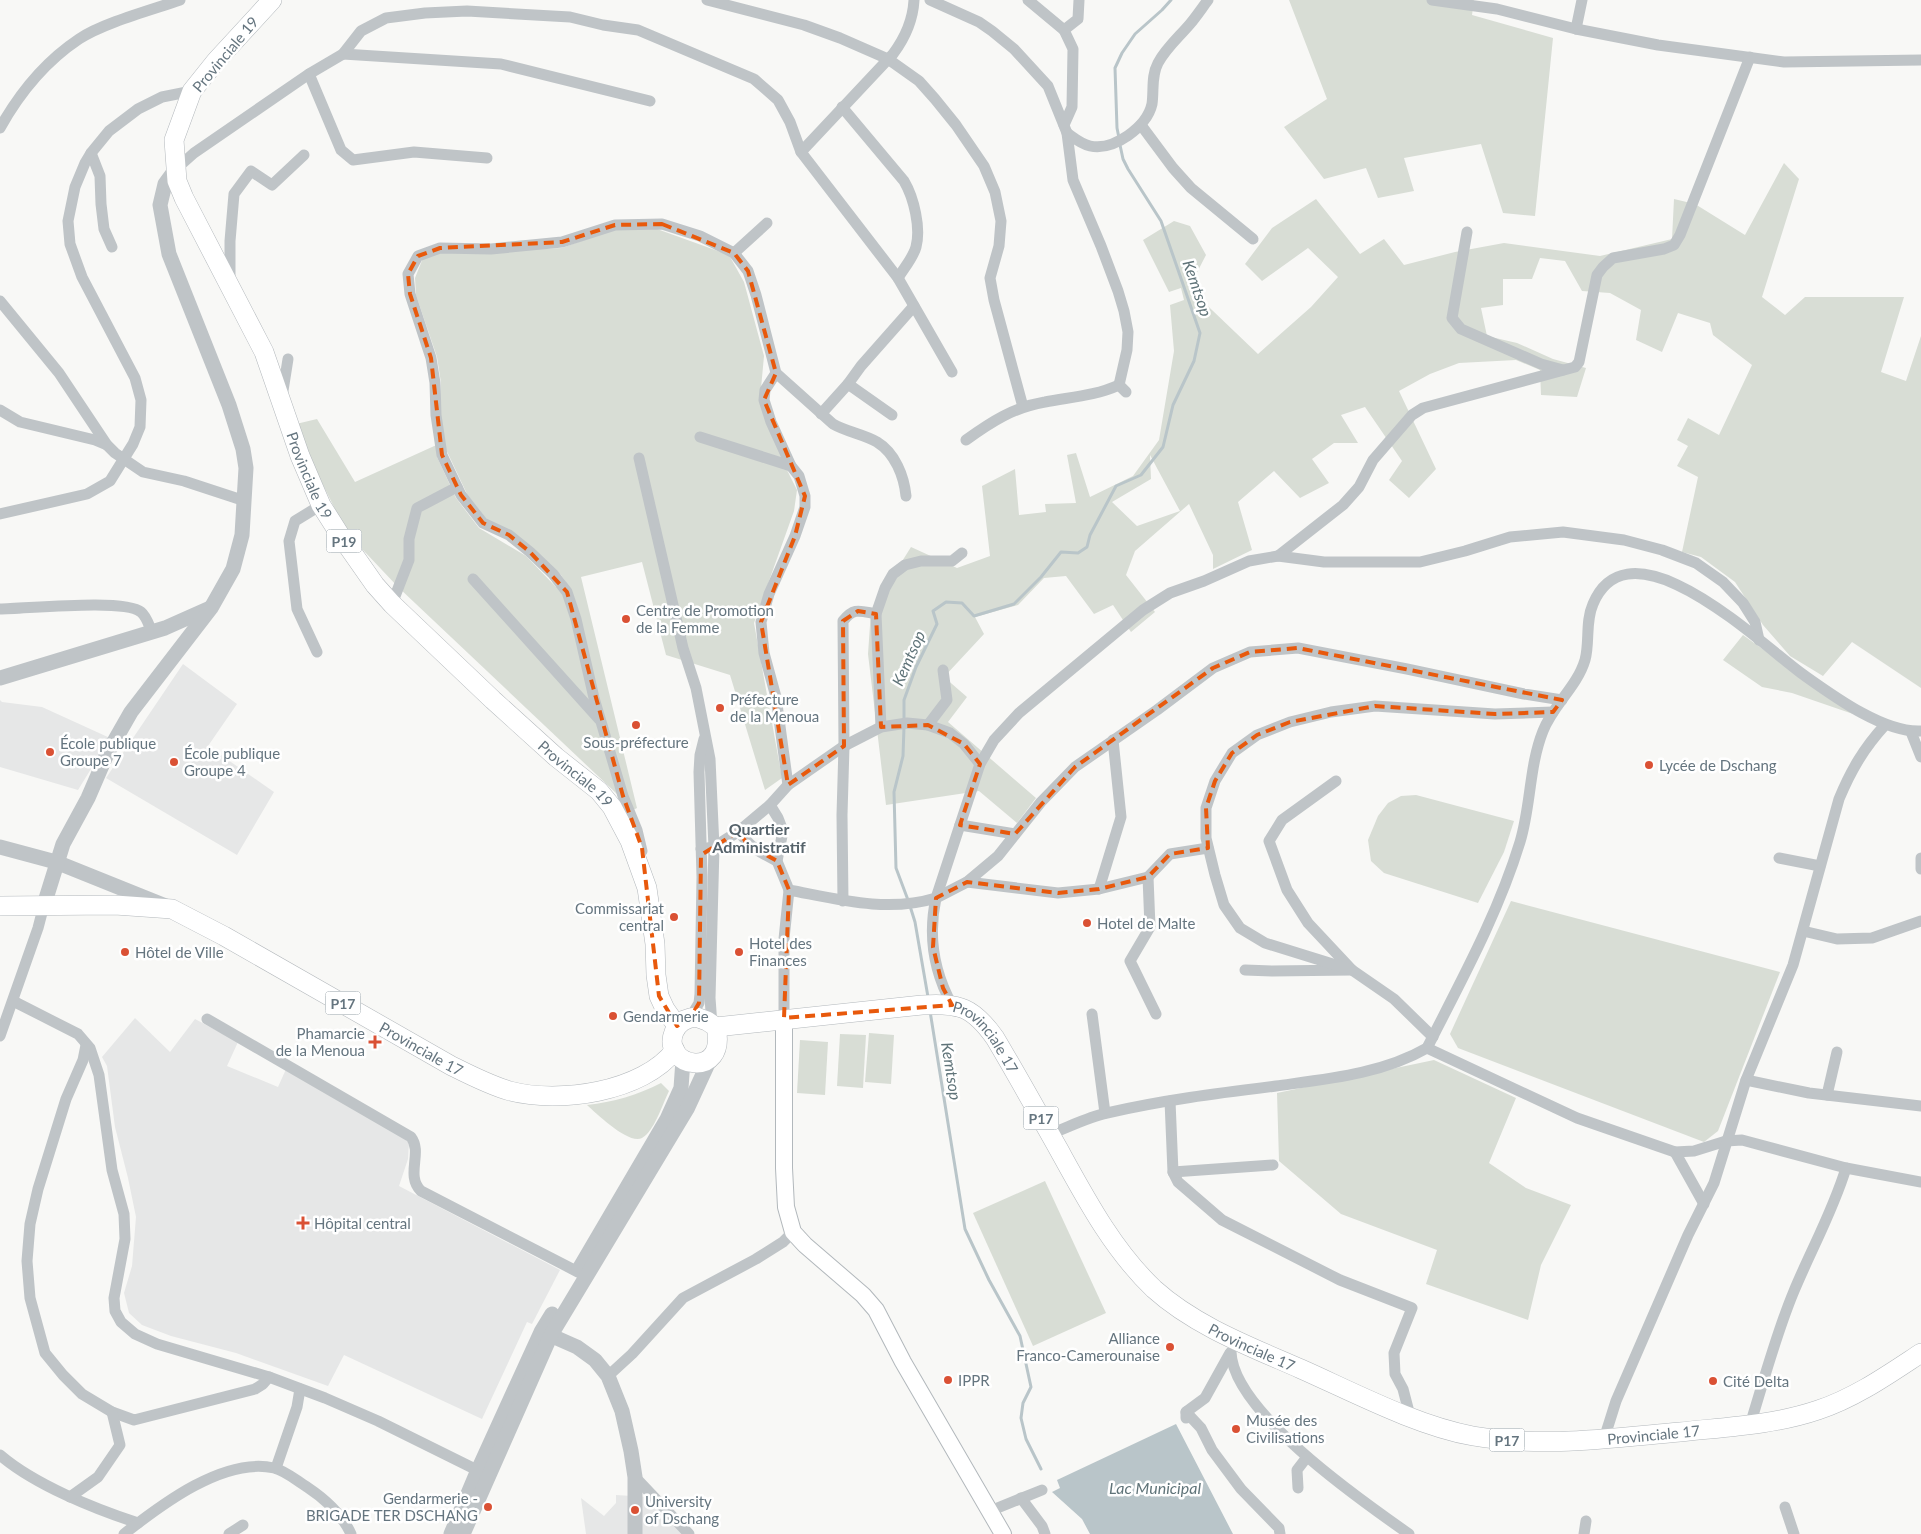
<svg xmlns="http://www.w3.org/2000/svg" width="1921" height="1534" viewBox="0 0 1921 1534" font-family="Lato,sans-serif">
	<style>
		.built { fill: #e6e7e7 }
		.green { fill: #d8ddd5; fill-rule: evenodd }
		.water { fill: #b9c5c9 }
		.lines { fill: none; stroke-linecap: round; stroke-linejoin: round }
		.stream { stroke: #b9c5c9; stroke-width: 3 }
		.secondary-casing { stroke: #b2b8bc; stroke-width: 18 }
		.primary-casing { stroke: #b3b8bc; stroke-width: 20 }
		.minor { stroke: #bfc4c7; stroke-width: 11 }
		.tertiary { stroke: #bfc4c7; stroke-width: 15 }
		.secondary { stroke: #fff; stroke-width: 16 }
		.primary { stroke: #fff; stroke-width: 19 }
		.marked { fill: none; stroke: #e8590c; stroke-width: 4; stroke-dasharray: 10 6; stroke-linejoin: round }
		.poi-dot { fill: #da5134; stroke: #fff; stroke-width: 2 }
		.labels { text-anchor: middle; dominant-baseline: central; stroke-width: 5; stroke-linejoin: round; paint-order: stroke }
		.shield { fill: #fff; stroke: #939ea5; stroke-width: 1 }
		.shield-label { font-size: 14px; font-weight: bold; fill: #65757f }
		.street-label { font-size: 15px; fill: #65757f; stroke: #fff }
		.poi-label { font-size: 15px; fill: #65757f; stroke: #fff; text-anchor: start }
		.water-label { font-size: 16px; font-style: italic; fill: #607479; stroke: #fff }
		.neighbourhood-label { font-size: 16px; font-weight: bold; fill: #56636b; stroke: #fff }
	</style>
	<rect width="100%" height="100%" fill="#f8f8f6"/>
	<g class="built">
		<polygon points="183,664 237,704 208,746 274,792 237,855 106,778"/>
		<polygon points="0,700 2,702 42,707 110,738 78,790 0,767"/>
		<polygon points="135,1018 170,1052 195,1019 238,1042 227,1066 278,1087 287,1067 402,1136 409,1143 408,1159 399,1186 560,1270 532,1324 527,1322 482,1419 344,1355 328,1386 236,1353 171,1336 142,1325 129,1313 124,1293 132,1266 136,1217 128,1178 115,1127 107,1066 102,1057"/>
		<polygon points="616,1495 648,1497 683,1534 586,1534 581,1498 604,1516 616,1503"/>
	</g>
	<g class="green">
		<polygon points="1289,0 1474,0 1472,15 1553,38 1535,216 1503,213 1481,144 1404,158 1414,191 1378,198 1366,168 1324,179 1284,127 1327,99"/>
		<path d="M1784 163 1799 179 1762 297 1785 315 1805 297H1904L1881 372 1906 381 1921 336V688L1852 642 1823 676 1790 656 1763 625 1735 582 1701 557 1682 552 1698 477 1677 466 1688 446 1677 440 1688 418 1719 435 1752 365 1713 335 1710 323 1678 313 1662 352 1636 340 1641 310 1610 293 1582 291 1565 261 1540 258 1532 279H1503V305L1481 308 1487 336 1517 343 1553 359 1586 368 1577 397 1541 395 1540 370 1516 360 1459 363 1430 374 1399 391 1436 469 1409 498 1389 480 1402 461 1365 407 1341 415 1358 443H1334L1312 459 1329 483 1300 498 1274 471 1238 502 1252 550 1213 569V555L1189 504 1135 551 1126 575 1155 612 1131 632 1113 605 1094 614 1066 576 1044 578 1018 605 975 617 984 634 944 677 967 697 948 722 1036 798 1017 823 979 791 886 805 868 654 871 611 911 547 957 568 990 556 982 486 1015 469 1019 515 1046 512 1045 504 1076 503 1067 455 1076 453 1090 497 1133 476 1159 440 1174 351 1170 305 1184 300 1181 288 1169 292 1143 240 1174 221 1190 226 1206 255 1189 288 1258 354 1311 307 1338 277 1308 248 1262 281 1245 264 1272 228 1316 199 1360 254 1384 239 1404 265 1455 252 1504 243 1600 256 1672 239 1674 199 1695 204 1745 235ZM1150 455 1180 511 1137 526 1112 502 1151 479Z"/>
		<path d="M614 229H657L729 255 744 282 764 356 760 399 785 466 797 490 794 511 754 623 782 778 765 790 730 675 666 655 642 562 581 577 637 808 625 814 617 794 398 587 347 533 317 473 296 424 317 419 355 482 443 442 439 415 441 383 437 357 416 295 415 278 423 258 441 253 562 248ZM443 443 467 494 489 522 512 532 561 575 566 582 556 587 526 556 479 528 456 498 437 457Z"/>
		<polygon points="1743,635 1853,714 1792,693 1762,687 1723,660"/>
		<polygon points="1416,795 1514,821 1504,852 1478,903 1384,873 1371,861 1368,840 1378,816 1388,803 1401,796"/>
		<polygon points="1511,901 1780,972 1718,1131 1704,1142 1458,1048 1450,1034"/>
		<polygon points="869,1033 894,1035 891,1084 865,1082"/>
		<polygon points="840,1034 866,1035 863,1088 837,1086"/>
		<polygon points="800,1040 828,1042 825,1095 797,1093"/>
		<polygon points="1434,1060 1516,1098 1489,1163 1526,1188 1571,1205 1541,1265 1528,1320 1426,1284 1437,1250 1341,1214 1279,1161 1277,1093"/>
		<path d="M661 1083 669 1091C663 1103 654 1132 642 1138 629 1145 597 1114 587 1105 613 1102 638 1095 661 1083Z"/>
		<polygon points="1045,1181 1106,1313 1033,1346 973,1213"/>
	</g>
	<polygon class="water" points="1176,1424 1233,1534 1090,1534 1082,1519 1052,1492 1060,1488 1057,1480"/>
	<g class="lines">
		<g class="stream">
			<polyline points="1119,138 1117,128 1115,68 1122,53 1135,34 1162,10 1171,0"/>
			<polyline points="904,721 904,700 916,667 937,624 933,611 946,602 962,603 974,616 1014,604 1041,577 1061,552 1078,553 1087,547 1090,535 1116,486 1141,475 1163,447 1173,405 1194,361 1200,333 1161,221 1128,169 1123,159 1120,145"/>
			<polyline points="904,727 903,756 894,792 896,868 908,900"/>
			<polyline points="910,906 915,922 928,997"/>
			<polyline points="930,1011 965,1229 989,1280 1020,1336 1031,1387 1023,1403 1021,1418 1026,1439 1041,1469"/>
		</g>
		<g class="secondary-casing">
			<polyline id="secondary" points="784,1018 784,1168 786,1207 793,1232 805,1245 863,1295 876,1310 903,1362 1003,1534"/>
		</g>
		<g class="primary-casing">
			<g id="primary">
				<path id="s1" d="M272 0 216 61 192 91 174 140 177 181 184 198 264 352 300 456 321 505 340 535 375 585 392 604 493 700 556 757 599 791 612 807 630 841 647 888 655 944 656 975 659 996 665 1009 677 1026"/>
				<path id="s2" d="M0 906 115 905 172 909 224 936 450 1065C470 1075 489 1085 510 1091 559 1104 643 1092 675 1050"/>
				<path d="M696 1017 707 1021 716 1027C728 1081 660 1067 674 1032 678 1022 686 1018 696 1017Z"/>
				<path id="s3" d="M716 1027 922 1005C960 1003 973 1007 995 1038 1017 1075 1038 1113 1059 1150 1086 1199 1113 1250 1154 1289 1195 1326 1251 1347 1301 1369 1353 1392 1417 1426 1473 1436 1542 1448 1611 1438 1680 1432 1726 1427 1774 1425 1818 1410 1855 1398 1889 1374 1921 1353"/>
			</g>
		</g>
		<g class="minor">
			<polyline points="707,0 804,25 840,38 888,59 919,81 935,99 956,125 984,166 995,192 1001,221 999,246 990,278 994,300 1023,407"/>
			<polyline points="930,0 979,22 992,31 1014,49 1048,86 1067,133 1073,180 1101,246 1118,291 1124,311 1128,332 1127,350 1119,385 1126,392"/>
			<polyline points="1028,0 1064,30 1073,49 1072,107 1064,125"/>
			<polyline points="1432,0 1497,9 1576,29 1658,45 1784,62 1921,60"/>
			<polyline points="1576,29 1582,0"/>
			<polyline points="1064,30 1078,19 1079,0"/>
			<polyline points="343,54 501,64 650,101"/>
			<polyline points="309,74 341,150 353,160 414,152 487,158"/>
			<path d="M842 107 904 181C914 198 921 228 916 247 913 258 904 268 898 278"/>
			<polyline points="1141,125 1173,168 1191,188 1253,239"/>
			<path d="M0 128C19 94 46 61 79 39 103 23 151 10 180 0"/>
			<path d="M1067 133C1074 138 1081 144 1090 146 1114 151 1147 127 1152 104 1154 90 1151 76 1158 63 1166 48 1179 37 1190 24 1196 17 1202 8 1208 0"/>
			<path d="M801 152 893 54C905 38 913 19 914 0"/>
			<polyline points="91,153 100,176 101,204 104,229 112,247"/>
			<polyline points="176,169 194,153 309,74 343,54 361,31 386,18 425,13 467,11 570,17 603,25 638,30 754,79 778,100 790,122 801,152 898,278 952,372"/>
			<polyline points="1467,232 1452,318 1461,329 1541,364 1563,370"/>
			<polyline points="734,253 767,223"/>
			<polyline points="230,282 230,241 234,194 251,171 272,185 304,155"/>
			<polyline points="0,301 59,373 107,445 115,453 143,472 184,481 245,501"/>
			<polyline points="776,373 765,390 764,400 771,422 791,466 799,476 805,496 805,507 795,536 769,594 761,622 764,653 776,697 788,785"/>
			<polyline points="848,384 892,415"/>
			<polyline points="282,397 288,359"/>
			<polyline points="0,410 20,422 95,440 107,445"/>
			<polyline points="821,414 848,384 861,366 914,306"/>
			<polyline points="700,437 791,466"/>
			<path d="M966 440C991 422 1014 407 1045 402 1071 397 1095 396 1119 385"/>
			<polyline points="639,458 683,648 696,688 710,759 714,847 710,998 712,1025"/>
			<polyline points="0,514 87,494 110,481 133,444 140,427 141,400 135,378 82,277 70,244 68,221 75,187 85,163 91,153 109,131 138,109 162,97 192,91"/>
			<polyline points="1278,556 1343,505 1359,487 1373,460 1412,415 1423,408 1575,367 1579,362 1597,275 1603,267 1613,258 1664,249 1674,245 1680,235 1750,57"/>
			<polyline points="473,579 599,719"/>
			<polyline points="392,604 409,560 409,539 417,508 457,487"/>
			<path d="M0 609C25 609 125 598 141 612 147 617 149 626 152 632"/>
			<polyline points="317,652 297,609 289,541 295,521 321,505"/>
			<polyline points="928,725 947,700 943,670"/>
			<polyline points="881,727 876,614 885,588 893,574 905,565 921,561 952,561 962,553"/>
			<polyline points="1911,732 1921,757"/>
			<polyline points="770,805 778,818 783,831 777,861 789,890"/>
			<polyline points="960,825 1015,834"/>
			<path d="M739 831C749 847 761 853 777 861"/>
			<polyline points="701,849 714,847 739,831 770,805 788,785 844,746 881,727 907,723 928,725 950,733 964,744 980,764"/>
			<path d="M642 851 637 830 623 796 594 698 576 619 567 592 553 574 530 552 509 535 483 523 461 495 442 455 436 415 435 383 431 358 410 294 408 274 418 256 440 248 491 249 562 242 615 225 662 224 700 236 734 253 748 271 756 295 776 373 833 424C847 432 863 434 877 442 895 453 904 476 906 496"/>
			<polyline points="1779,858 1820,866"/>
			<polyline points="1921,858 1921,869"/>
			<polyline points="1148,877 1150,927 1130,961 1156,1014"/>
			<polyline points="967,882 1058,893 1099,889 1148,877 1170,854 1208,848"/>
			<polyline points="1099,889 1121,817 1113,740"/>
			<path d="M843 901 842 815 844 746 843 621C854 607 860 611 876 614"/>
			<polyline points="1803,931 1837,939 1872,938 1921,921"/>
			<polyline points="1245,970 1272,971 1352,970 1308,923 1287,890 1269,841 1282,820 1336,781"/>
			<polyline points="13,1001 78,1034 90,1048 99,1075 112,1170 124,1214 125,1239 114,1298 115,1311 121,1322 135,1334 157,1344 269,1377 325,1398 378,1421 483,1473"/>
			<path d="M952 1005C934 972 928 935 936 898L967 882 998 856 1041 802 1075 767 1157 710 1213 668 1250 652 1298 648 1407 669 1524 694 1562 700"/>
			<polyline points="1092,1014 1105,1113"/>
			<polyline points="690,1018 699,1003 700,994 702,877 699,772 700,755 704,739"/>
			<path d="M784 1018V939L789 890C837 899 887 913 936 898L980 764 994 740 1019 713 1143 610 1170 593 1204 581 1249 561 1278 556 1324 562H1420L1465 551 1510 537 1563 532 1624 540 1662 550 1696 563 1723 582 1743 603 1755 622 1759 640"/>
			<path d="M207 1019 411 1137C423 1153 405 1175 421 1191L578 1272"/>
			<polyline points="0,1036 38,928 44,905"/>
			<polyline points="1433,1037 1394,999 1352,970 1265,943 1240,928 1224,905 1215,875 1206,838 1206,808 1215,781 1232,753 1257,735 1290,722 1331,712 1375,706 1495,714 1553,712"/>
			<polyline points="86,1045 83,1060 66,1099 38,1189 30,1224 27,1261 30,1298 45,1353 63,1375 82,1394 112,1412 134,1420 255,1389 263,1384 269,1377"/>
			<polyline points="1427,1048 1577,1118 1675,1152 1694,1151 1726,1141 1742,1140 1846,1168 1921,1182"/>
			<polyline points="1746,1080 1809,1093 1921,1106"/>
			<polyline points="1827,1095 1837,1052"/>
			<polyline points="1170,1101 1173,1172 1178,1182 1222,1220 1340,1280 1412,1308 1394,1353 1395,1374 1403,1389 1410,1416"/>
			<path d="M1050 1134C1069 1127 1088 1117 1107 1113 1163 1100 1220 1093 1276 1086 1327 1079 1382 1074 1427 1048 1461 981 1498 914 1520 842 1531 806 1529 766 1543 731 1553 705 1577 687 1585 660 1590 642 1585 622 1593 604 1630 516 1761 644 1801 673 1832 695 1883 733 1921 731"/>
			<polyline points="1675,1152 1704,1204"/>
			<polyline points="1173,1172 1273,1165"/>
			<path d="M1231 1352C1233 1412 1362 1501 1409 1534"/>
			<polyline points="608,1376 632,1354 683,1298 756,1259 783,1242 793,1232"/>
			<polyline points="1186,1412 1201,1428 1212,1450 1241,1489 1279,1528 1280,1534"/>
			<polyline points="1186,1418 1186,1412 1205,1398 1230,1353"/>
			<path d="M1750 1425C1764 1380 1776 1334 1794 1291 1811 1250 1833 1211 1846 1168"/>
			<path d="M1604 1439 1616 1401 1688 1235 1714 1183 1746 1080 1793 965 1839 799C1851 770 1864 748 1885 725"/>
			<path d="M0 1455C35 1485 95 1509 138 1523"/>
			<polyline points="276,1468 297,1407 300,1389"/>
			<polyline points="635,1477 689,1534"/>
			<polyline points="1298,1488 1297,1470 1307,1457"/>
			<polyline points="70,1497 98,1477 120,1445 112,1412"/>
			<polyline points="1021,1498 1042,1526 1045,1534"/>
			<polyline points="1785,1507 1794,1534"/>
			<polyline points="990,1511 1042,1490"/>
			<path d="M124 1534C162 1504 224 1457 274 1468 286 1471 297 1481 307 1487 325 1499 342 1514 351 1534"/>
			<polyline points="229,1534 243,1525"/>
			<polyline points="1584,1534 1586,1521"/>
		</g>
		<g class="tertiary">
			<polyline points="0,678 165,628 210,608"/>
			<polyline points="0,847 56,862 168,907"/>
			<polyline points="44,905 63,844 88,798 107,754 131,712 211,608 233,569 242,535 246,468 243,449 229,405 169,254 160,205 165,184 176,169"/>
			<polyline points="579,1269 667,1119 681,1088 683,1060"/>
			<polyline points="543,1332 577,1347 595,1360 608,1376 622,1411 631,1451 635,1477 635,1534"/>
			<polyline points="451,1534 478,1470 541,1332 552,1314"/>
			<polyline points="463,1534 551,1335 687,1109 711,1057"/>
		</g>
		<use href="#secondary" class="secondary"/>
		<use href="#primary" class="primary"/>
	</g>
	<path class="marked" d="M662 224 734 253 748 271 776 373 764 400 805 496 795 536 761 622 788 785 844 746 843 621 858 611 876 614 881 727 928 725 964 744 980 764 960 825 1015 834 1075 767 1213 668 1250 652 1298 648 1562 700 1553 712 1495 714 1375 706 1290 722 1257 735 1232 753 1215 781 1206 808 1208 848 1170 854 1148 877 1099 889 1058 893 967 882 936 898 933 947 943 988 952 1005 784 1018 789 890 777 861 747 844 739 831 701 855 699 1003 690 1018 677 1026 659 996 642 848 623 796 567 592 530 552 509 535 483 523 461 495 442 455 431 358 410 294 408 274 418 256 440 248 562 242 615 225Z"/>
	<g class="poi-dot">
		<circle cx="626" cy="619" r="5"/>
		<circle cx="720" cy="708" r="5"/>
		<circle cx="636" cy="725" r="5"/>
		<circle cx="50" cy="752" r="5"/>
		<circle cx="174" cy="762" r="5"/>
		<circle cx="1649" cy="765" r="5"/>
		<circle cx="674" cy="917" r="5"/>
		<circle cx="1087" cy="923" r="5"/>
		<circle cx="125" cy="952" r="5"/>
		<circle cx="739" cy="952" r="5"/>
		<circle cx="613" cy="1016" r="5"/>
		<path d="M372.5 1034.5h5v5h5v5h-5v5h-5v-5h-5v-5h5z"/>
		<path d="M300.5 1215.5h5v5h5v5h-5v5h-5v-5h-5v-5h5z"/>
		<circle cx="1170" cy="1347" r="5"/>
		<circle cx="948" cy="1380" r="5"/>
		<circle cx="1713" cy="1381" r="5"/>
		<circle cx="1236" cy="1429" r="5"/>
		<circle cx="488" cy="1507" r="5"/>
		<circle cx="635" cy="1510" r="5"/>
	</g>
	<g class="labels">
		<g class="shield">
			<rect x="326.5" y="529.5" width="35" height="23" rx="4"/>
			<rect x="325.5" y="991.5" width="35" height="23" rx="4"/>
			<rect x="1023.5" y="1106.5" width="35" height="23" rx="4"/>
			<rect x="1489.5" y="1428.5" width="35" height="23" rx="4"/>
		</g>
		<g class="shield-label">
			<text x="344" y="541">P19</text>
			<text x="343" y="1003">P17</text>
			<text x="1041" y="1118">P17</text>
			<text x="1507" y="1440">P17</text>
		</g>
		<g class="street-label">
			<text transform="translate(225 54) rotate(-50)">Provinciale 19</text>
			<text stroke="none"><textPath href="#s1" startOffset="538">Provinciale 19</textPath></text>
			<text stroke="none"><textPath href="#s1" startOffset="942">Provinciale 19</textPath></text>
			<text stroke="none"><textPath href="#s3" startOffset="285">Provinciale 17</textPath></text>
			<text stroke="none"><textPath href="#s2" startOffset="458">Provinciale 17</textPath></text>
			<text stroke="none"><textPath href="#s3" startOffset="705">Provinciale 17</textPath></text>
			<text stroke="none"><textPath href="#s3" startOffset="1125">Provinciale 17</textPath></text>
		</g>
		<g class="poi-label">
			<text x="636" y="610">Centre de Promotion<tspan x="636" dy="17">de la Femme</tspan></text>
			<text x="730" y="699">Préfecture<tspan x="730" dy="17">de la Menoua</tspan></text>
			<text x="636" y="742" text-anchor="middle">Sous-préfecture</text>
			<text x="60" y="743">École publique<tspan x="60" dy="17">Groupe 7</tspan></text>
			<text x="184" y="753">École publique<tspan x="184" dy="17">Groupe 4</tspan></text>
			<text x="1659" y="765">Lycée de Dschang</text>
			<text x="664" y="908" text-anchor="end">Commissariat<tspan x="664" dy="17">central</tspan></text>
			<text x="1097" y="923">Hotel de Malte</text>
			<text x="749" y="943">Hotel des<tspan x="749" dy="17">Finances</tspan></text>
			<text x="135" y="952">Hôtel de Ville</text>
			<text x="623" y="1016">Gendarmerie</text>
			<text x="365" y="1033" text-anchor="end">Phamarcie<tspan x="365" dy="17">de la Menoua</tspan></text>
			<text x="314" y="1223">Hôpital central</text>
			<text x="1160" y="1338" text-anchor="end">Alliance<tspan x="1160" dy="17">Franco-Camerounaise</tspan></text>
			<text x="958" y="1380">IPPR</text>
			<text x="1723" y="1381">Cité Delta</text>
			<text x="1246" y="1420">Musée des<tspan x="1246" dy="17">Civilisations</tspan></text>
			<text x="478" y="1498" text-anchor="end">Gendarmerie -<tspan x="478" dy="17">BRIGADE TER DSCHANG</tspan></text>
			<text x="645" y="1501">University<tspan x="645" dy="17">of Dschang</tspan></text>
		</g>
		<g class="water-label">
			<text transform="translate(1198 288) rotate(71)">Kemtsop</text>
			<text transform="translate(908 658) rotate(-66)">Kemtsop</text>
			<text transform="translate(952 1071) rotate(81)">Kemtsop</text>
			<text x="1155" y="1487">Lac Municipal</text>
		</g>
		<g class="neighbourhood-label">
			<text x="759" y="828">Quartier<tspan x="759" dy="18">Administratif</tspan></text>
		</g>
	</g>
</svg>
